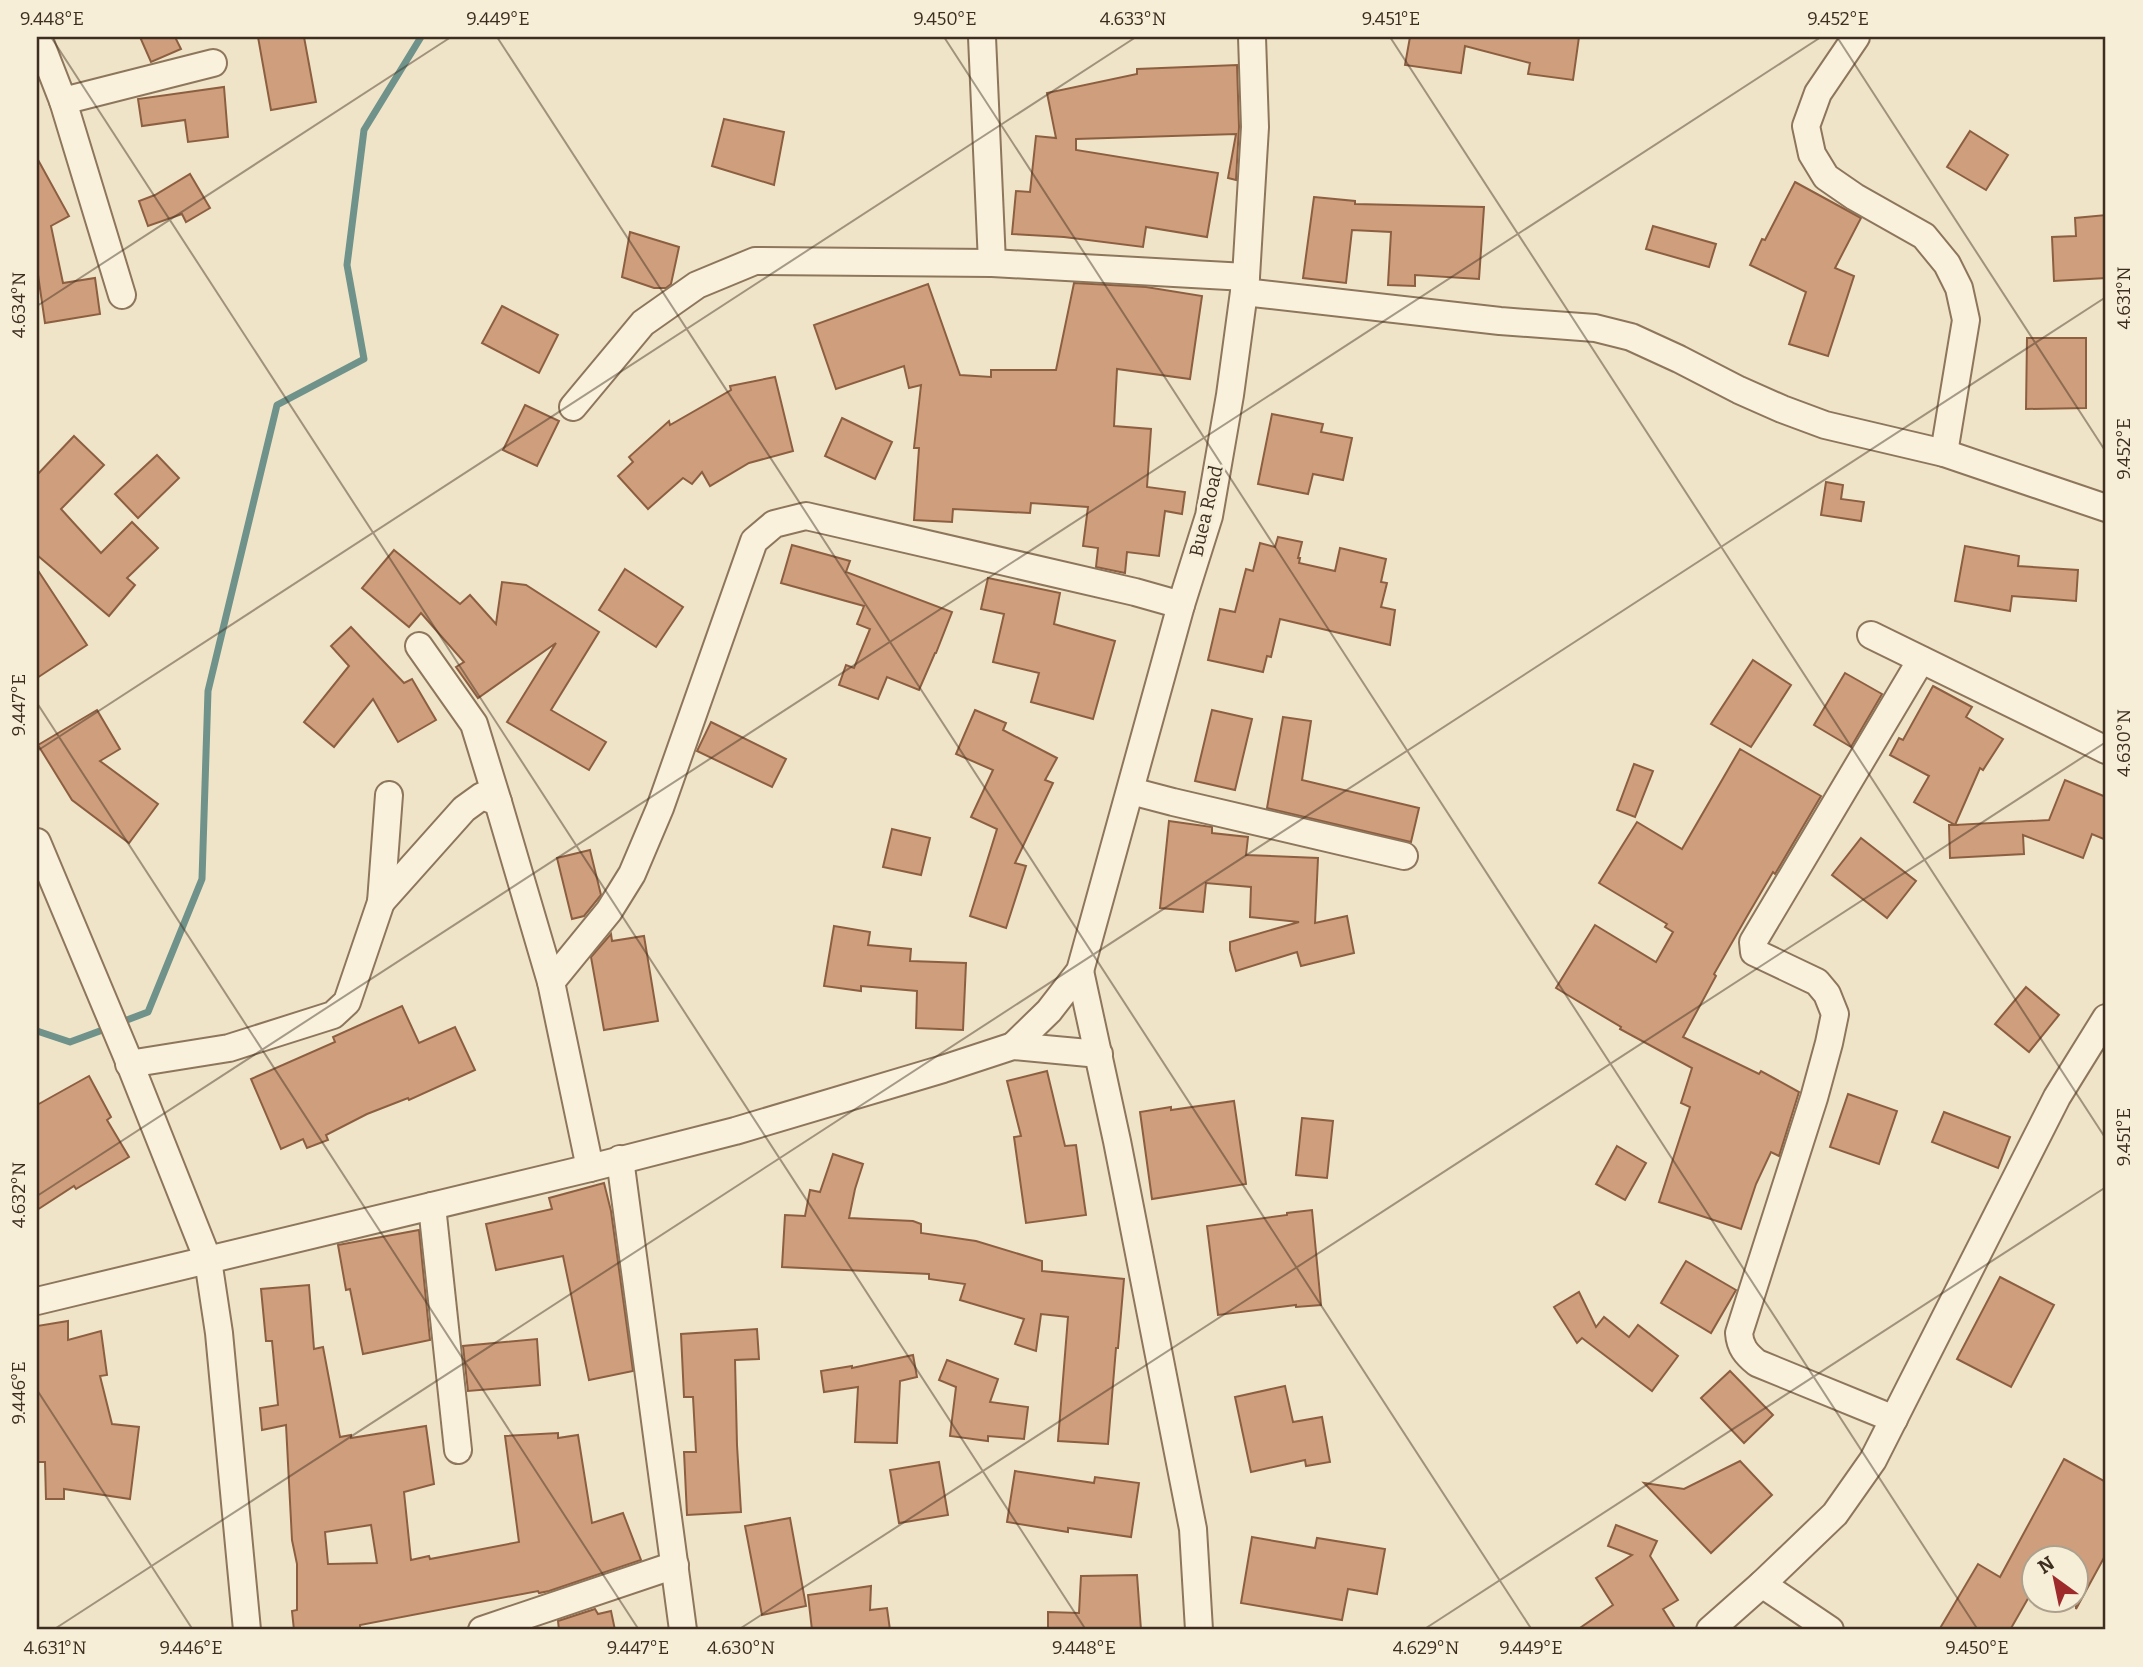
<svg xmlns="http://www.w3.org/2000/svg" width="2143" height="1667" viewBox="0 0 2143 1667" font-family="Bitter,serif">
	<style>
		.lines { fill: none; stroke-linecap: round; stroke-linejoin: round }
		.stream { stroke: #6f938a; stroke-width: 7 }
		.building { fill: #cf9f7d; stroke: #8d5f41; stroke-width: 2; fill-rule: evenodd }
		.minor-casing { stroke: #8d765c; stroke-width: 30 }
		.minor { stroke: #faf1dc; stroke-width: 26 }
		.ticks { fill: none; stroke: #3d2e20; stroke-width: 2; stroke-opacity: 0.45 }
		.labels { text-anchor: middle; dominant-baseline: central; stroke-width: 6; stroke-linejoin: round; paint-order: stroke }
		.street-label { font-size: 19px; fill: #3d2e20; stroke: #f7eed8 }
		.neatline { fill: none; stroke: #3d2e20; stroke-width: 2.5 }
		.ticks-label { font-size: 18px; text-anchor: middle; fill: #3d2e20 }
	</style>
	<rect width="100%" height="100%" fill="#f0e4c8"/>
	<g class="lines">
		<g class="stream">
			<polyline points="119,1023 148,1012 202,879 208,691 277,405 364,359 347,265 364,130 421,37"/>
			<polyline points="37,1031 70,1042 108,1028"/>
		</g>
	</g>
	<g class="building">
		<polygon points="140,37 175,37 181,49 151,62"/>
		<polygon points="258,37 304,37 316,102 271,110"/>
		<polygon points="1410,37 1579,37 1573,80 1528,74 1530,63 1465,46 1461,73 1405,65"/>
		<polygon points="1237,65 1239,127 1236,180 1228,178 1236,134 1076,139 1076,150 1218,173 1207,237 1146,227 1143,247 1064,237 1012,234 1016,191 1030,192 1036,136 1056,138 1047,93 1137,74 1137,69"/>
		<polygon points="224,87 228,137 188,142 185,120 142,126 138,99"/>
		<polygon points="724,119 784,132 774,185 712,166"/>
		<polygon points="1970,131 2008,155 1986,190 1947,167"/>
		<polygon points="37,158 69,216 51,226 63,283 95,278 100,314 45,323 37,268"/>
		<polygon points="190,174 210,208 186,222 182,214 148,226 139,201 155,195"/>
		<polygon points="1795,182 1861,218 1835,268 1854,276 1828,356 1789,344 1806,292 1750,265 1762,239 1765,240"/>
		<polygon points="1314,197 1355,201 1355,204 1484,207 1479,279 1415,275 1415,286 1388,285 1391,232 1352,230 1346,283 1303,278"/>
		<polygon points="2106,215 2106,278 2054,281 2052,237 2076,236 2075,218"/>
		<polygon points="1653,226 1716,244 1709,267 1646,249"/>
		<polygon points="630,232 679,247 671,284 666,288 654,288 622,277"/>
		<polygon points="1074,283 1146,287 1202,296 1190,379 1117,369 1114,426 1151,429 1147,487 1185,492 1182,514 1165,511 1159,556 1127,552 1125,573 1096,567 1098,548 1083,546 1088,507 1031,503 1030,513 953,509 952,522 914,520 919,448 914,448 921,385 909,388 904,366 836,389 814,325 928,284 960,375 991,377 991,370 1056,370"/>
		<polygon points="502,306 558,335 539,373 482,343"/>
		<polygon points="2027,338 2086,338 2086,408 2026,409"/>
		<polygon points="775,377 793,451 749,463 710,486 702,472 692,484 683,478 648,509 618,476 633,462 629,457 669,421 670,425 731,390 730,386"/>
		<polygon points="525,405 559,421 537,466 503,450"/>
		<polygon points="1272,414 1323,424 1321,432 1352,438 1343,480 1313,474 1308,494 1258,484"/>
		<polygon points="842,418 892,442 875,479 825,456"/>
		<polygon points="74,436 104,465 61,509 101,553 132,522 158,548 127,578 135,585 109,616 37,555 37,475"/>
		<polygon points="157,455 179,478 138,518 115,494"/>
		<polygon points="1826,482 1843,485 1841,499 1864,502 1861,521 1821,515"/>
		<polygon points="1278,537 1302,542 1298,558 1300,558 1299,563 1335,571 1340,548 1386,559 1381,582 1387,583 1381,607 1395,610 1390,645 1280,619 1271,657 1267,656 1263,672 1208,660 1220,609 1235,612 1246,569 1253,571 1260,543 1275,547"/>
		<polygon points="792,545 850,561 846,572 952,612 936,653 935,653 919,690 887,677 878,699 839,685 846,665 854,668 870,629 857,624 864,606 781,583"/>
		<polygon points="1965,546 2019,556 2018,566 2078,570 2076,601 2012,596 2010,611 1955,601"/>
		<polygon points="394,550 460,604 470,595 496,624 502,582 526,585 599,632 551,710 606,742 589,770 507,722 556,643 478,698 456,667 464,662 421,613 409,627 362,588"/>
		<polygon points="37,569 87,645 37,678"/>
		<polygon points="625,569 683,607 656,647 599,610"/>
		<polygon points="988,578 1060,593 1054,624 1115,641 1093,719 1031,702 1039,673 993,662 1004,614 981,609"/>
		<polygon points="351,627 404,683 412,679 436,720 398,742 373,699 334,747 304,722 349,666 331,646"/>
		<polygon points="1753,660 1791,685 1751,747 1711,724"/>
		<polygon points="1845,673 1882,694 1851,747 1814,725"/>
		<polygon points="1933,686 1972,707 1966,717 2003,739 1983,770 1980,768 1955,825 2049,820 2065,780 2106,797 2106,840 2092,834 2083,858 2023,835 2024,854 1950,858 1949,825 1955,825 1914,802 1929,776 1890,755 1899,738 1903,740"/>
		<polygon points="97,710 120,749 100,761 158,804 129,843 72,800 38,745"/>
		<polygon points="975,710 1006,723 1003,730 1057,758 1045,780 1053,783 1015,863 1026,866 1006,928 970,916 997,829 971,817 993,770 956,754"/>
		<polygon points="1212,710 1252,719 1235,790 1195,781"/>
		<polygon points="1283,717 1311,721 1302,780 1419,808 1411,842 1267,808"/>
		<polygon points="711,722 786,759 772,787 697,751"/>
		<polygon points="1740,749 1821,796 1775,874 1773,872 1746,918 1714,974 1716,976 1683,1037 1759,1074 1761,1071 1799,1092 1779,1156 1771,1152 1756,1184 1741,1229 1659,1202 1690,1107 1681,1103 1692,1068 1620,1029 1621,1027 1556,988 1595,925 1656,962 1673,932 1665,927 1667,924 1599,883 1637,822 1682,849"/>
		<polygon points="1634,764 1653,771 1635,817 1617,810"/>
		<polygon points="1169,821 1212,827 1212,833 1248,837 1246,855 1318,858 1315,923 1347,916 1354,953 1301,966 1297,952 1236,971 1230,950 1230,942 1299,922 1250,917 1251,887 1206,883 1203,912 1160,908"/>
		<polygon points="892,829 930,838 921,875 883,867"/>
		<polygon points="1861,838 1916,881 1887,918 1832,875"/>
		<polygon points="590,850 601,895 584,916 572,919 557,858"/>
		<polygon points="834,926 870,932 868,945 911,949 910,961 966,963 963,1030 916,1028 917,991 861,986 861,991 824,986"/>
		<polygon points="611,934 612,941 644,936 658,1021 604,1030 591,957"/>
		<polygon points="2026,987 2059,1015 2029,1052 1995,1024"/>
		<polygon points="402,1006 419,1043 455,1027 475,1070 409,1100 408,1098 367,1114 326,1135 328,1140 307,1148 303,1139 281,1149 251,1079 335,1042 333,1037"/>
		<polygon points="1047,1071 1065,1146 1076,1145 1086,1215 1026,1223 1014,1137 1021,1136 1007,1081"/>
		<polygon points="89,1076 111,1117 107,1120 129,1157 76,1189 74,1186 37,1210 37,1105"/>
		<polygon points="1848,1094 1897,1111 1879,1164 1830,1147"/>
		<polygon points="1234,1101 1246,1184 1152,1199 1140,1112 1171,1107 1171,1110"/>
		<polygon points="1944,1112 2010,1137 1998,1168 1932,1142"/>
		<polygon points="1302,1118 1333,1121 1327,1178 1296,1175"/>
		<polygon points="1617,1146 1646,1163 1625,1200 1596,1184"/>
		<polygon points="833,1154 863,1164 855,1189 849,1218 913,1221 921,1224 921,1233 976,1241 1042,1261 1042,1271 1124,1279 1118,1348 1116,1348 1108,1444 1058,1441 1068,1317 1041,1314 1036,1351 1015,1344 1024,1319 960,1300 965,1284 929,1279 929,1274 782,1267 785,1215 805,1216 810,1190 820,1192"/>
		<polygon points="604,1183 611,1211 633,1371 589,1380 563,1256 496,1270 486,1224 552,1209 549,1198"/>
		<polygon points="1312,1210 1321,1305 1296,1307 1296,1305 1218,1315 1207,1226 1287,1215 1287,1213"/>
		<polygon points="419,1230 430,1340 363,1354 350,1289 346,1290 338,1245"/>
		<polygon points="1686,1261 1736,1290 1711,1333 1661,1303"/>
		<polygon points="2000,1277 2054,1305 2011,1387 1957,1359"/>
		<path d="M309 1285 314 1349 323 1347 340 1437 351 1435V1438L426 1426 434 1484 404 1492 411 1560 429 1556 430 1559 519 1542 505 1436 558 1433V1438L578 1435 592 1523 623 1513 641 1560 549 1591 539 1593 538 1591 360 1625V1630H294L292 1611 297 1610V1564L292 1540 286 1425 262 1430 260 1408 278 1405 272 1341H266L261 1289ZM371 1525 377 1563 328 1564 325 1532Z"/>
		<polygon points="1579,1292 1596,1327 1604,1317 1629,1337 1638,1325 1678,1356 1652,1391 1582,1338 1577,1343 1554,1307"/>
		<polygon points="68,1321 68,1340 101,1331 107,1375 100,1376 112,1424 139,1427 130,1499 64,1489 64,1499 46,1499 45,1462 37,1462 37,1326"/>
		<polygon points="757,1329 759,1359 735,1360 737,1445 741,1512 687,1515 684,1452 696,1452 693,1397 684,1397 681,1334"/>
		<polygon points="537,1339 540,1385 468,1391 463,1346"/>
		<polygon points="913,1355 917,1377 900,1381 897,1443 855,1442 858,1387 824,1392 821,1371 852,1366 852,1368"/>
		<polygon points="947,1360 998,1379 990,1402 1028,1407 1024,1439 988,1436 988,1441 950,1436 956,1387 939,1380"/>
		<polygon points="1730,1371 1773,1415 1744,1443 1701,1398"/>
		<polygon points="1285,1386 1293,1422 1322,1417 1330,1462 1306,1466 1305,1460 1251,1472 1235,1397"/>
		<polygon points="2064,1459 2106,1482 2106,1554 2076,1609 2076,1558 2034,1558 2034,1588 2010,1630 1939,1630 1978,1564 2000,1577"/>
		<polygon points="1740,1461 1772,1495 1711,1553 1644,1483 1684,1489"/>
		<polygon points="939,1462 948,1515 899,1523 890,1470"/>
		<polygon points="1015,1471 1094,1483 1095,1477 1139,1483 1131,1537 1068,1528 1068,1532 1007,1522"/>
		<polygon points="790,1518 806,1606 762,1615 745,1526"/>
		<polygon points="1616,1525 1657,1541 1650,1556 1678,1600 1663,1609 1676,1630 1577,1630 1613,1605 1596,1578 1632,1555 1608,1546"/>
		<polygon points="1252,1537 1315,1548 1317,1538 1385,1549 1377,1594 1348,1589 1342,1620 1241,1603"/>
		<polygon points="1137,1575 1141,1630 1048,1630 1048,1612 1079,1613 1081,1576"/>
		<polygon points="871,1586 870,1610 887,1608 890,1630 812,1630 808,1595"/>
		<polygon points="595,1609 598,1614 611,1611 615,1630 559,1630 558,1621"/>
	</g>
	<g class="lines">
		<g class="minor-casing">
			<g id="minor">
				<polyline points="38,37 63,101 122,295"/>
				<polyline points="982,37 992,263"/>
				<polyline points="1856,37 1818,93 1806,126 1812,154 1826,177 1855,197 1924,236 1947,264 1959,288 1966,320 1944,453"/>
				<polyline points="63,101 213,63"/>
				<polyline points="1244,292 1500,321 1595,328 1631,337 1679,359 1739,390 1782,409 1825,425 1944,453 2106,508"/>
				<polyline points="573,407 643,323 697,285 755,261 992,263 1246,277"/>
				<polyline points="1871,635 2106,750"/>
				<polyline points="419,646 474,724 498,802"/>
				<polyline points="1131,791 1173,802 1404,856"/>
				<polyline points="37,842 126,1054 208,1260 219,1333 247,1630"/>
				<polyline points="381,902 464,809 482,796 498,802 551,982 590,1168"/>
				<polyline points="1080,971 1117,1141 1193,1529 1199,1630"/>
				<polyline points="551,982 609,911 632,874 660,808 754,541 774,524 806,516 1135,592 1181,605"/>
				<polyline points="1013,1046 1049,1011 1080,971 1181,605 1209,516 1230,395 1246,277 1255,127 1252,37"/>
				<polyline points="129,1064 229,1048 333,1015 347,1002 381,902 389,795"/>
				<polyline points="620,1159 683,1630"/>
				<polyline points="432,1206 458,1450"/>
				<polyline points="37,1301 590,1168 735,1131 943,1069 1013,1046 1099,1054"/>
				<path d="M1894 1419 1757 1363C1746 1354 1740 1347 1739 1333L1814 1098 1829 1043 1835 1014 1827 994 1817 982 1758 954 1754 952 1753 942 1921 660"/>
				<polyline points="1762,1584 1830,1630"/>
				<polyline points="482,1630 675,1565"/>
				<polyline points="1710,1630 1762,1584 1835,1514 1873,1460 2057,1097 2106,1018"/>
			</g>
		</g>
		<use href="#minor" class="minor"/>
	</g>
	<path class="ticks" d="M51 37 1086 1630M497 37 1532 1630M944 37 1978 1630M1390 37 2106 1139M1837 37 2106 452M37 306 451 37M37 703 639 1630M37 751 1136 37M37 1196 1821 37M37 1390 193 1630M53 1630 2106 297M738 1630 2106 742M1423 1630 2106 1187"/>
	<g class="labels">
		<g class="street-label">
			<text transform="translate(1206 511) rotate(-77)">Buea Road</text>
		</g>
	</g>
	<rect width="2143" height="1667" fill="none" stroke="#f7eed8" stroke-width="77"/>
	<g transform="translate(2055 1579) rotate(327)"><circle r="33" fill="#f7eed8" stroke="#ada18e" stroke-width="2"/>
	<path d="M0-5L12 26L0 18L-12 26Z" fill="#9e2a2b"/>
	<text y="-10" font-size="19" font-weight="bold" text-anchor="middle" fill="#3d2e20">N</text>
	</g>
	<rect x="38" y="38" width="2066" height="1590" class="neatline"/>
	<g class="ticks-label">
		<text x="52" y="25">9.448°E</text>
		<text x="498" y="25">9.449°E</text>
		<text x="945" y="25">9.450°E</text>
		<text x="1133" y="25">4.633°N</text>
		<text x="1391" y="25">9.451°E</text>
		<text x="1838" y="25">9.452°E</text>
		<text transform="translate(2124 298) rotate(-90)" y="6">4.631°N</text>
		<text transform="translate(19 305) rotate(-90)" y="6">4.634°N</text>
		<text transform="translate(2124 449) rotate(-90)" y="6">9.452°E</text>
		<text transform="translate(19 705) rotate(-90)" y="6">9.447°E</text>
		<text transform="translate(2124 743) rotate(-90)" y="6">4.630°N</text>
		<text transform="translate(2124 1137) rotate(-90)" y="6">9.451°E</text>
		<text transform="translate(19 1195) rotate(-90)" y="6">4.632°N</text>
		<text transform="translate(19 1393) rotate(-90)" y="6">9.446°E</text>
		<text x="55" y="1654">4.631°N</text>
		<text x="191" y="1654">9.446°E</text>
		<text x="638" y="1654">9.447°E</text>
		<text x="741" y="1654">4.630°N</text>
		<text x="1084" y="1654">9.448°E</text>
		<text x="1426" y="1654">4.629°N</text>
		<text x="1531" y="1654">9.449°E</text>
		<text x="1977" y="1654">9.450°E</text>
	</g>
</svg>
